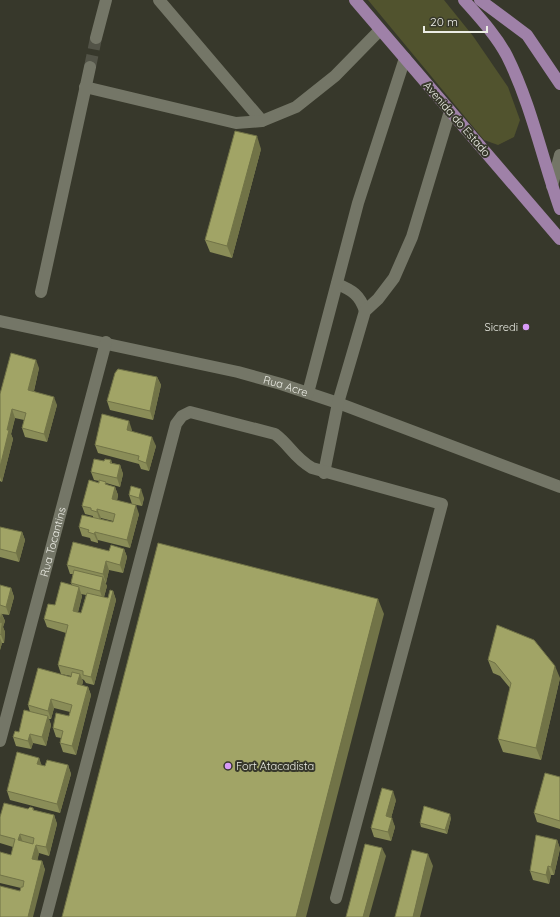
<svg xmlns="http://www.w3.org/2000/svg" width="560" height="917" viewBox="0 0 560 917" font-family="Quicksand,sans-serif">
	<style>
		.green { fill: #51532e }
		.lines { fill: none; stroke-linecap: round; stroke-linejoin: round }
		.minor-tunnel { stroke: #525347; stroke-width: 12; stroke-dasharray: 12 6; stroke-linecap: butt }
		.minor { stroke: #747667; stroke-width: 12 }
		.major { stroke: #9f81a8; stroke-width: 12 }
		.wall { fill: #8a8d58; fill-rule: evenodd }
		.shaded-wall { fill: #717347 }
		.building { fill: #a1a466; stroke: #717347; fill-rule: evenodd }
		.poi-dot { fill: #d89af8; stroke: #37382b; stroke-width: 1.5 }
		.labels { text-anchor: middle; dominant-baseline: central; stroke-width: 4; stroke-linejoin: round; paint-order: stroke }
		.street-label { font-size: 11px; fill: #ecede5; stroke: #37382b }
		.poi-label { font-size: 11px; fill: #ecede5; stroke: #37382b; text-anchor: end }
	</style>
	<rect width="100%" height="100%" fill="#37382b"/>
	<polygon class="green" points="368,0 444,0 473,36 508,87 520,120 514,137 498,145 484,140"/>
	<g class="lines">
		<polyline class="minor-tunnel" points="90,67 96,38"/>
		<g class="minor">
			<polyline points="159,0 262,121"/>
			<polyline points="96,38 106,0"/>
			<polyline points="85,87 236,123 262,121 296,107 335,76 380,30"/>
			<polyline points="552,186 560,155"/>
			<path d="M337 284C352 290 360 295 365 311"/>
			<polyline points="41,292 90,67"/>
			<path id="s1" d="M0 321 238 372 281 384 338 403 560 487"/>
			<polyline points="308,393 358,203 405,58"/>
			<polyline points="324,473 338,403 365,311 378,299 394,278 412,237 450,111"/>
			<path id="s2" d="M0 741 106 342"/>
			<path d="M46 917 176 424 182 416 190 412 275 434C290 445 293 457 312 468L442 504 336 898"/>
		</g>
		<g class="major">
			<polyline points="355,0 560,239"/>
			<path d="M464 0C479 17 496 35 507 56 531 104 542 158 560 209"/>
			<polyline points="480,0 527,35 560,84"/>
		</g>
	</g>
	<g class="wall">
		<polygon points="261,149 232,258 210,252 205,240"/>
		<polygon points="39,368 34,391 57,405 47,442 25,437 22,428 24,420 15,418 11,434 13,439 2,482 0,481 0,394"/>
		<polygon points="157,377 161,385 153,420 110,410 107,401"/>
		<polygon points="132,430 132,432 156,446 149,471 141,469 139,464 98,453 95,445"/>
		<path d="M111 460 112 463 120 465 123 474 120 487 106 483 107 485 115 487 118 495 117 501 139 514 130 548 98 540V543L91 541 90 538 82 536 79 527 93 518V516L85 514 82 506 99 481 94 480 91 472 104 461ZM101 518 113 521V522L100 519Z"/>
		<polygon points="129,495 144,498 142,506 132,504"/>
		<polygon points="0,527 22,532 25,540 19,562 0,557"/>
		<path d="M124 549 127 557 123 573 109 570 106 583H105L107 586 104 597 108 598 113 591 116 600 94 685 86 683 84 680 82 679 83 682 82 685 88 687 91 695 76 755 63 752 60 743 61 738 56 737 53 728 69 716 70 712 54 708 51 719H49L51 725 46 746 33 743 31 749 16 746 13 737 19 732 30 712 28 705 71 677V676L61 674 58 665 66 633 47 627 44 619 55 605 72 585 71 583 73 574H70L67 565 109 551ZM81 594 86 595 81 613 78 612 82 596Z"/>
		<polygon points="0,585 11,588 14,597 9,615 2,614 5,621 3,627 5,632 4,643 2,643 0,650"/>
		<polygon points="488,660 560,678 541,760 503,752 498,739 510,688 500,676 493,673"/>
		<polygon points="39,758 41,765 45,766 68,765 71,774 60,813 10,800 7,791"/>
		<polygon points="560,777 560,829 537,822 534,813"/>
		<polygon points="396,800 391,818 395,827 391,841 374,837 371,828"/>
		<polygon points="33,808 34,810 54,815 57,824 49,856 39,853 37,860 42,861 45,870 20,891 21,888 0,883 0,852 11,855 13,847 0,843 0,817"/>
		<polygon points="451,818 447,834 421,827 420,823"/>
		<polygon points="557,840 560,849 554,875 551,875 549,884 533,880 530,871"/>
	</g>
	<g class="shaded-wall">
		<polygon points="257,136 261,149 232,258 227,246"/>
		<polygon points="36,360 39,368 32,399 28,390"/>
		<polygon points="157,377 161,385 153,420 150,411"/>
		<polygon points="54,397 57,405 47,442 44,434"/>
		<polygon points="12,409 15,418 11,434 13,439 2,482 0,477 0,467 7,430"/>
		<polygon points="129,421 132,430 130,439 127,430"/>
		<polygon points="152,437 156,446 149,471 146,463"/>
		<polygon points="120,465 123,474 120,487 117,478"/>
		<polygon points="115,487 118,495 115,508 112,499"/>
		<polygon points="141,489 144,498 142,506 139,498"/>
		<polygon points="136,505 139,514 130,548 127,540"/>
		<polygon points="97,509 101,518 100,521 97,512"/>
		<polygon points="22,532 25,540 19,562 16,553"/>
		<polygon points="95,532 98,540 98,543 94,534"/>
		<polygon points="124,549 127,557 123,573 120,565"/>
		<polygon points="106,561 109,570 106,583 103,574"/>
		<polygon points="103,577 107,586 103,600 100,591"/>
		<polygon points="79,587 82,596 76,620 73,611"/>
		<polygon points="11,588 14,597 9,615 6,607"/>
		<polygon points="113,591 116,600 94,685 91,677"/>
		<polygon points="378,599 384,614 306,917 296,917"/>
		<polygon points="1,613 5,621 3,627 5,632 4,643 1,635 0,618"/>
		<polygon points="0,638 2,643 0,650"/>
		<polygon points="555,666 560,678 541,760 536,748"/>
		<polygon points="80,674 83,682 80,692 77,684"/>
		<polygon points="88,687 91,695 76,755 72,746"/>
		<polygon points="51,699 54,708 51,719 48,711"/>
		<polygon points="48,716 51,725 46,746 42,737"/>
		<polygon points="30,734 33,743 31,749 28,741"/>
		<polygon points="39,758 42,766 37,764"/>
		<polygon points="68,765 71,774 60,813 57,804"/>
		<polygon points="393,791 396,800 389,825 386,816"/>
		<polygon points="450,814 451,818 447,834 445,830"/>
		<polygon points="54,815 57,824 49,856 46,847"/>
		<polygon points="392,818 395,827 391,841 388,832"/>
		<polygon points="20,834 23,843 18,840"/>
		<polygon points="557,840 560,848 554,875 551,867"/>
		<polygon points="36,845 39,853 36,868 32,859"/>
		<polygon points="382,848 386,856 369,917 363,917"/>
		<polygon points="428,854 433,866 420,917 413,917"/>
		<polygon points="42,861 45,870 33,917 28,917"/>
		<polygon points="548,866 551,875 549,884 546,875"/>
	</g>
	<g class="building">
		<polygon points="235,131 257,136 227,246 205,240"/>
		<polygon points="11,353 36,360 28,390 54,397 44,434 22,428 26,413 12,409 7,430 9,430 0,467 0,394"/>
		<polygon points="118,369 157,377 150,411 107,401 115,373"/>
		<polygon points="102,414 129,421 127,430 152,437 146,463 138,460 139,456 95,445"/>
		<polygon points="94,459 104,461 105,459 111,460 110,463 120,465 117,478 91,472"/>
		<polygon points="89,480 99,483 99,480 106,482 105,484 115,487 112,499 136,505 127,540 95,532 94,534 88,532 89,530 79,527 82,515 113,522 115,514 97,509 97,512 91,510 91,508 82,506"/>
		<polygon points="131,486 141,489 139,498 129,495"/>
		<polygon points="0,527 22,532 16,553 0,549"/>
		<polygon points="73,542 109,551 111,545 124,549 120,565 106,561 103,574 67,565"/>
		<polygon points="158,543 378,599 296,917 62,917"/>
		<polygon points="74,570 103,577 100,591 71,583"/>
		<polygon points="61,582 79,587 73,611 81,613 87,593 108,598 110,590 113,591 91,677 83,675 83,671 58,665 68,625 44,619 48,604 55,605"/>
		<polygon points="0,585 11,588 6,607 0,605"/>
		<polygon points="0,622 2,623 1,635 0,634"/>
		<polygon points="497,625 534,640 555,666 536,748 498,739 511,683 495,663 488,660"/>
		<polygon points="38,668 71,677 72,672 80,674 77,684 88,687 72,746 60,743 63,731 53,728 56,713 69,716 72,705 51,699 48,711 28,705"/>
		<polygon points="24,710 48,716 42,737 30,734 28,741 13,737 15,731 19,732"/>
		<polygon points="17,752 39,758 37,764 45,766 47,760 68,765 57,804 7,791"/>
		<polygon points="545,773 560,777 560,821 534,813"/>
		<polygon points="382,788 393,791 386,816 392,818 388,832 371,828"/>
		<path d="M4 803 28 809 30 807 33 808V810L54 815 46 847 36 845 32 859 42 861 28 917H0V886L20 891 21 887H23L24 881 0 875V852L11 855 15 839 0 835V817ZM20 834 34 838 33 844 18 840Z"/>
		<polygon points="424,806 450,814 445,830 420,823"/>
		<polygon points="536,835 557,840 551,867 548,866 546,875 530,871"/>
		<polygon points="365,844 382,848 363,917 346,917"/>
		<polygon points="412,850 428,854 413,917 395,917"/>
	</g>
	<g class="poi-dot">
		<circle cx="526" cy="327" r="4"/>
		<circle cx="228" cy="766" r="4"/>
	</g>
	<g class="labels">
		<g class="street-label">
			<text transform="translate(457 119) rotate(49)">Avenida do Estado</text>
			<text stroke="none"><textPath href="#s1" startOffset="293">Rua Acre</textPath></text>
			<text stroke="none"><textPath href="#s2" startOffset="206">Rua Tocantins</textPath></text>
		</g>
		<g class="poi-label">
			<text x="518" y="327">Sicredi</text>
			<text x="236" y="766" text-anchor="start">Fort Atacadista</text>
		</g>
	</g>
	<path d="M424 26v6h63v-6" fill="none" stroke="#ecede5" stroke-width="2"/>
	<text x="430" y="26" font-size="12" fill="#ecede5" stroke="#37382b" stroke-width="3" paint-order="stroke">20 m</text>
</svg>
